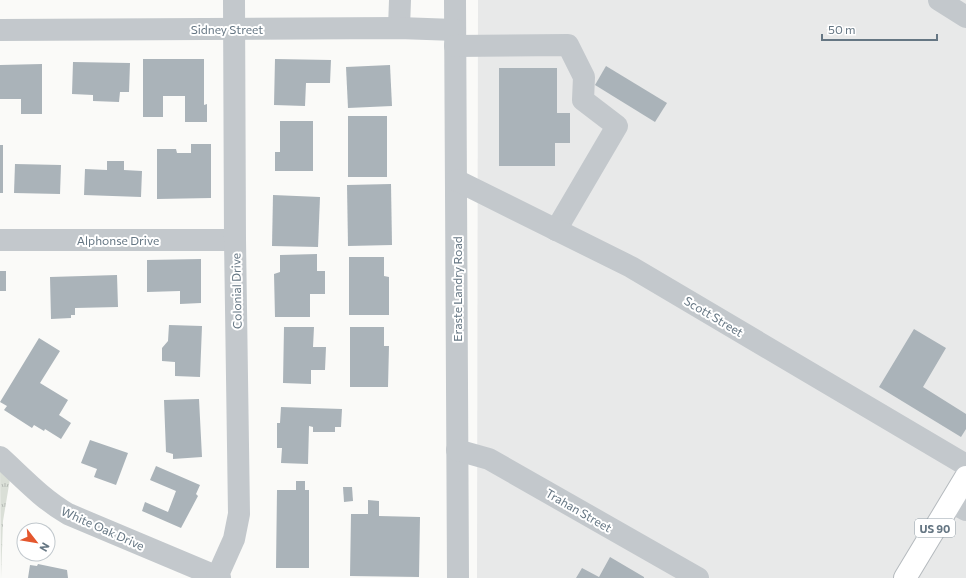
<svg xmlns="http://www.w3.org/2000/svg" width="966" height="578" viewBox="0 0 966 578" font-family="Commissioner,sans-serif">
	<style>
		.built { fill: #e8e9e9 }
		.park { fill: url(#park-tufts) }
		.building { fill: #aab3b9 }
		.lines { fill: none; stroke-linecap: round; stroke-linejoin: round }
		.major-casing { stroke: #b5babe; stroke-width: 24 }
		.minor { stroke: #c3c8cc; stroke-width: 22 }
		.major { stroke: #fff; stroke-width: 22 }
		.labels { text-anchor: middle; dominant-baseline: central; stroke-width: 4; stroke-linejoin: round; paint-order: stroke }
		.shield { fill: #fff; stroke: #939fa8; stroke-width: 1 }
		.shield-label { font-size: 11px; font-weight: bold; fill: #657683 }
		.street-label { font-size: 12px; fill: #657683; stroke: #fff }
	</style>
	<defs>
		<pattern id="park-tufts" width="24" height="20" patternUnits="userSpaceOnUse"><rect width="24" height="20" fill="#dadfd7"/><path d="M3 7l-1-3M5 7V3M7 7l1-3M15 17l-1-3M17 17v-4M19 17l1-3" fill="none" stroke="#b4b9b4"/></pattern>
	</defs>
	<rect width="100%" height="100%" fill="#fafaf8"/>
	<polygon class="built" points="478,0 966,0 966,578 477,578"/>
	<polygon class="park" points="0,465 11,473 3,521 1,578"/>
	<g class="building">
		<polygon points="143,59 204,59 204,105 207,104 207,122 185,122 185,96 163,96 163,117 143,117"/>
		<polygon points="275,59 331,60 330,83 306,83 305,106 274,105"/>
		<polygon points="73,62 130,63 129,92 120,92 119,102 93,101 93,95 72,94"/>
		<polygon points="42,64 42,114 21,114 21,99 0,99 0,65"/>
		<polygon points="390,65 392,106 348,108 346,67"/>
		<polygon points="606,66 667,103 655,122 595,85"/>
		<polygon points="499,68 557,68 557,113 570,113 570,143 555,143 555,166 499,166"/>
		<rect x="348" y="116" width="39" height="61"/>
		<polygon points="280,121 313,121 313,171 275,171 275,152 280,152"/>
		<polygon points="191,144 211,144 211,198 157,199 157,149 176,149 177,153 191,153"/>
		<rect x="0" y="145" width="3" height="48"/>
		<polygon points="107,161 124,161 124,170 142,171 141,197 84,195 85,169 107,170"/>
		<polygon points="15,164 61,165 60,194 14,193"/>
		<polygon points="391,184 392,245 348,246 347,185"/>
		<polygon points="273,195 320,197 318,247 272,246"/>
		<polygon points="317,254 317,271 325,271 325,294 310,294 310,317 275,317 274,274 280,272 280,255"/>
		<polygon points="349,257 384,257 384,276 389,277 389,315 349,315"/>
		<polygon points="201,259 201,303 180,304 180,291 147,292 147,260"/>
		<rect x="0" y="271" width="6" height="20"/>
		<polygon points="117,275 118,307 75,308 75,315 71,315 71,318 51,319 50,277"/>
		<polygon points="169,325 202,326 200,377 175,376 175,362 162,361 162,348 168,341"/>
		<polygon points="284,327 314,327 313,347 326,347 325,370 311,370 311,384 283,383"/>
		<polygon points="350,327 384,327 384,346 389,346 388,387 350,387"/>
		<polygon points="914,329 946,348 923,387 966,414 966,429 961,437 879,387"/>
		<polygon points="39,338 60,351 40,383 68,400 59,415 71,423 61,439 45,429 44,431 34,425 32,428 4,410 7,406 0,402"/>
		<polygon points="199,399 202,457 173,459 173,454 166,452 164,400"/>
		<polygon points="281,407 342,409 341,427 335,427 335,432 313,432 313,427 309,426 308,464 281,463 282,448 277,448 277,423 280,423"/>
		<polygon points="90,440 128,453 116,485 94,477 97,469 81,463"/>
		<polygon points="156,466 200,485 196,494 198,496 181,528 142,511 145,502 168,512 176,491 150,480"/>
		<polygon points="296,481 305,481 305,490 309,490 309,568 276,568 277,490 296,490"/>
		<polygon points="343,487 352,487 353,501 344,502"/>
		<polygon points="368,500 379,501 379,516 420,517 419,577 350,576 351,514 368,514"/>
		<polygon points="610,557 644,577 644,578 576,578 582,568 599,577"/>
		<polygon points="38,564 67,570 68,578 28,578 30,565 37,566"/>
	</g>
	<g class="lines">
		<g class="major-casing">
			<polyline id="major" points="905,578 966,477"/>
		</g>
		<g class="minor">
			<polyline points="455,0 458,578"/>
			<polyline points="939,0 966,17"/>
			<polyline points="399,28 400,0"/>
			<polyline points="0,30 399,28 455,30"/>
			<polyline points="455,46 568,45 584,77 583,100 617,126 556,230"/>
			<polyline points="456,180 631,267 966,465"/>
			<polyline points="0,240 235,240"/>
			<polyline points="457,450 489,459 698,578"/>
			<path d="M0 457C22 477 42 499 68 514L220 578"/>
			<polyline points="951,502 966,510"/>
			<polyline points="217,577 234,539 239,514 235,240 234,0"/>
		</g>
		<use href="#major" class="major"/>
	</g>
	<g class="labels">
		<rect class="shield" x="915" y="519" width="40" height="18" rx="3"/>
		<g class="shield-label">
			<text x="935" y="528">US 90</text>
		</g>
		<g class="street-label">
			<text x="227" y="29">Sidney Street</text>
			<text x="118" y="240">Alphonse Drive</text>
			<text transform="translate(457 289) rotate(-90)">Eraste Landry Road</text>
			<text transform="translate(236 291) rotate(-91)">Colonial Drive</text>
			<text transform="translate(714 316) rotate(31)">Scott Street</text>
			<text transform="translate(579 510) rotate(30)">Trahan Street</text>
			<text transform="translate(103 528) rotate(24)">White Oak Drive</text>
		</g>
	</g>
	<g transform="translate(36 542) rotate(121)"><circle r="19" fill="#ffffff" stroke="#c1c8cd"/>
	<path d="M0-3L7 15L0 10L-7 15Z" fill="#e4572e"/>
	<text y="-6" font-size="11" font-weight="bold" text-anchor="middle" fill="#657683">N</text>
	</g>
	<path d="M822 34v6h115v-6" fill="none" stroke="#657683" stroke-width="2"/>
	<text x="828" y="34" font-size="12" fill="#657683" stroke="#ffffff" stroke-width="3" paint-order="stroke">50 m</text>
</svg>
